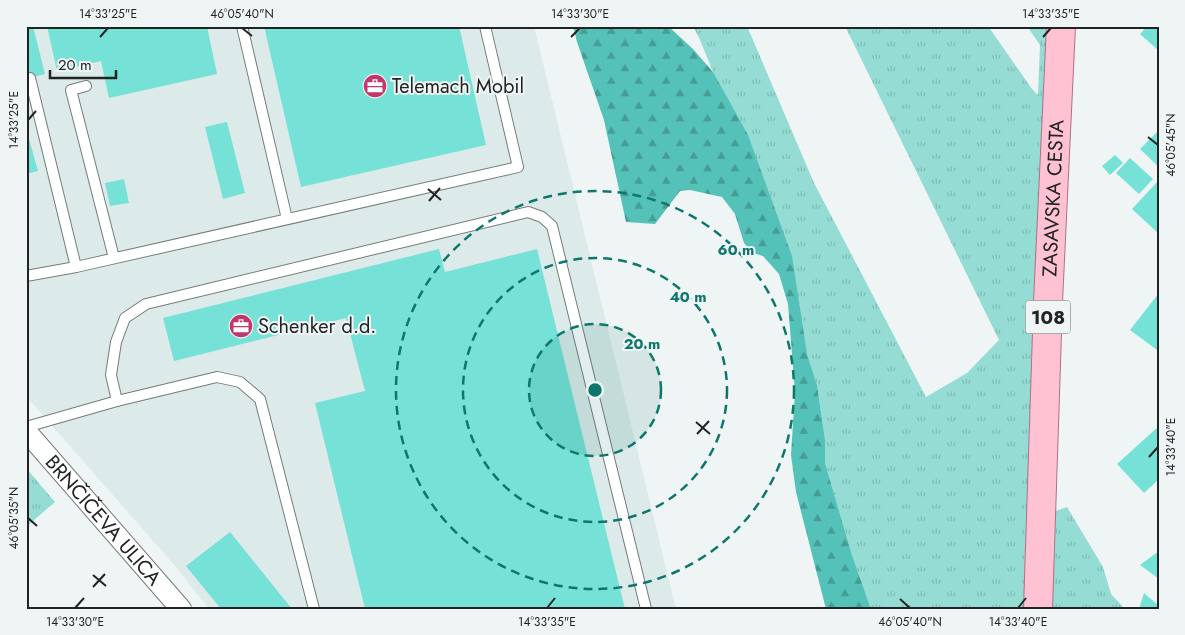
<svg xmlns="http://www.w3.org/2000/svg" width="1185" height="635" viewBox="0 0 1185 635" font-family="Jost,sans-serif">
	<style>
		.built { fill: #dcebe9 }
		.grass { fill: url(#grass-tufts) }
		.forest { fill: url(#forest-firs) }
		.building { fill: #75e1d7 }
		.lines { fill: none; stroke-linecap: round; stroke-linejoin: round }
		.service-casing { stroke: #767b7b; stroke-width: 12 }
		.minor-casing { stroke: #767b7b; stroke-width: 22 }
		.primary-casing { stroke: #b17082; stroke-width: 30 }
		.service { stroke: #fff; stroke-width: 10 }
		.minor { stroke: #fff; stroke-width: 20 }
		.primary { stroke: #fec2d3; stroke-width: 28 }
		.ticks { fill: none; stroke: #222424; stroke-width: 2 }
		.ring { fill: none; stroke: #0f766e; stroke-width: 2.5; stroke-dasharray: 9 6 }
		.labels { text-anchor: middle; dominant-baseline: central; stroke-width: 4; stroke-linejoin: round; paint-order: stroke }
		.shield { fill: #eff5f4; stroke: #606362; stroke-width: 1 }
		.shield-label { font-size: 19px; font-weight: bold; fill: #222424 }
		.poi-label { font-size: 20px; fill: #222424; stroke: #eff5f4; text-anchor: start }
		.street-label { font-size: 20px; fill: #222424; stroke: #eff5f4 }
		.centre { fill: #0f766e; stroke: #eff5f4; stroke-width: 2.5 }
		.ring-label { font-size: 15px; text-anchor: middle; font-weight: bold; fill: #0f766e; stroke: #eff5f4; stroke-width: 4; stroke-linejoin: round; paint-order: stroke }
		.neatline { fill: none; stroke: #222424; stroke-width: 2 }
		.ticks-label { font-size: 12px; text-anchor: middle; fill: #222424 }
	</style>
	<defs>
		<pattern id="grass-tufts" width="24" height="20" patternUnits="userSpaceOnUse" patternTransform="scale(1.25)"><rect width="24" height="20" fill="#94dcd4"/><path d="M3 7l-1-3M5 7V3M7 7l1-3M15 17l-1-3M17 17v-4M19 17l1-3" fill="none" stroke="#7fbdb6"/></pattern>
		<pattern id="forest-firs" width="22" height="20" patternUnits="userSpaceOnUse" patternTransform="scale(1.25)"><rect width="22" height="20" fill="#54c2b8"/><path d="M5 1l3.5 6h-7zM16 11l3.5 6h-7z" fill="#459d95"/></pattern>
	</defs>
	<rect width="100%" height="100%" fill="#eff5f4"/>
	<polygon class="built" points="26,26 534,26 676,609 209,609 175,566 26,396"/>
	<g class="grass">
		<polygon points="693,26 747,26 814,183 926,397 967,373 999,340 845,26 988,26 1032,89 1038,95 1040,45 1027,26 1050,26 1027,609 871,609 852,555 825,463 825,439 817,385 713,72 700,40"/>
		<polygon points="26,468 55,502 26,527"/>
		<polygon points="1067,507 1103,567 1111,594 1125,609 1052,609 1056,511"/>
	</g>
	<polygon class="forest" points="573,26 668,26 693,49 713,72 748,135 792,256 807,354 817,385 825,439 825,463 852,555 871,609 826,609 796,492 791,455 795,392 788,304 779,274 763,256 753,253 744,243 735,214 722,197 690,190 680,191 655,224 626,222 604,120 577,42"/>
	<g class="building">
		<polygon points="26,26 33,26 45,74 26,79"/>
		<polygon points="47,26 207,26 217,74 109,98 101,61 57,71"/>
		<polygon points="264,26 459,26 486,145 301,187"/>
		<polygon points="1147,26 1159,26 1159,51 1140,34"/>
		<polygon points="227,122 245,193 223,199 205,127"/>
		<polygon points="26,128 38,171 26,174"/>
		<polygon points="1159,130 1159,167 1140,149"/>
		<polygon points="1115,155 1123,163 1110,175 1102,166"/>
		<polygon points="1130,158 1153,179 1139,194 1116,173"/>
		<polygon points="124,179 129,203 110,206 105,183"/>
		<polygon points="1159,180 1159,234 1132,209"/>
		<polygon points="439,249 445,272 537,249 625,609 365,609 315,403 365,391 346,318 174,361 163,318"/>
		<polygon points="1159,293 1159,348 1157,350 1130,330"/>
		<polygon points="1159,426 1159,479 1144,493 1117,464"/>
		<polygon points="230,532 292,609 221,609 186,566"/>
		<polygon points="1159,551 1159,579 1140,565"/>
		<polygon points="1144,593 1159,606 1159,609 1139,609"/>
	</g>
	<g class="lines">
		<g class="service-casing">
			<g id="service">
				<polyline points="242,26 287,219"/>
				<polyline points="30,78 76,267"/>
				<polyline points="86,86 71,90 114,258"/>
				<polyline points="26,276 76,267 518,167 485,26"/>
				<polyline points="117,401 217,377 240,382 260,399 314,609"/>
				<polyline points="26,427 117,401 111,375 116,342 125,318 146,304 528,212 542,217 552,226 646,609"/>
			</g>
		</g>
		<g class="minor-casing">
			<g id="minor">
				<path id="s1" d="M26 431 181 609"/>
			</g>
		</g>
		<g class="primary-casing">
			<g id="primary">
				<path id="s2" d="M1038 609 1048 302 1061 26"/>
			</g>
		</g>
		<use href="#service" class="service"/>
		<use href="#minor" class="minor"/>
		<use href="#primary" class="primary"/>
	</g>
	<path class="ticks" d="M242 28 252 36M100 37 108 28M571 37 580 28M1043 37 1051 28M28 120 36 111M1148 137 1158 145M428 189 441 200M429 201 440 188M696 422 710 434M697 434 709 421M1149 457 1158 447M28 518 37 526M93 575 106 586M93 587 105 574M900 599 910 608M75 608 84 598M547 608 555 598M1018 608 1026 598"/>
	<circle cx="595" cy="390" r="66" fill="#0f766e" fill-opacity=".12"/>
	<g class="ring">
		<circle cx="595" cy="390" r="66"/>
		<circle cx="595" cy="390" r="132"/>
		<circle cx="595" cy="390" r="199"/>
	</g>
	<defs>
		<g id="office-disc" transform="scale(1.25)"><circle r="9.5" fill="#c2366a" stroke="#eff5f4"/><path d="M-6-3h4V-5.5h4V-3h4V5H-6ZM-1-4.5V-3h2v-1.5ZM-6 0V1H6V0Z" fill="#fff"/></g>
	</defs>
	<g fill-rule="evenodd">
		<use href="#office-disc" x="375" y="86"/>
		<use href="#office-disc" x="241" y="326"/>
	</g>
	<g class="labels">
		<rect class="shield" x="1025.5" y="300.5" width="45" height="33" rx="4"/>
		<g class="shield-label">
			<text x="1048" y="317">108</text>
		</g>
		<g class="poi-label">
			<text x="392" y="86">Telemach Mobil</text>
			<text x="258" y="326">Schenker d.d.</text>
		</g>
		<g class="street-label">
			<text stroke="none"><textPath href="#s2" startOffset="411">ZASAVSKA CESTA</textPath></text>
			<text stroke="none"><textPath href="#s1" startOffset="118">BRNČIČEVA ULICA</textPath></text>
		</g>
	</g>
	<circle cx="595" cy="390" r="8" class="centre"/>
	<g class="ring-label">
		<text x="736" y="255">60 m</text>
		<text x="688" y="302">40 m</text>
		<text x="642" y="349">20 m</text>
	</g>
	<rect width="1185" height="635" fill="none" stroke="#eff5f4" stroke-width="55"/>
	<path d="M50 70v8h66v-8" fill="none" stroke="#222424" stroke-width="2.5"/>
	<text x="58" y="70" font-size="15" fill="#222424" stroke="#eff5f4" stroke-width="4" paint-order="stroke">20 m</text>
	<rect x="28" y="28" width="1130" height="580" class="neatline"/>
	<g class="ticks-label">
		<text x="108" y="18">14°33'25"E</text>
		<text x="242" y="18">46°05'40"N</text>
		<text x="580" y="18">14°33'30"E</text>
		<text x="1051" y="18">14°33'35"E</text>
		<text transform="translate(14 120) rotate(-90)" y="4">14°33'25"E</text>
		<text transform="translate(1171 145) rotate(-90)" y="4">46°05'45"N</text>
		<text transform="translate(1171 447) rotate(-90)" y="4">14°33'40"E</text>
		<text transform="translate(14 518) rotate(-90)" y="4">46°05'35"N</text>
		<text x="75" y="626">14°33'30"E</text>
		<text x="547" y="626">14°33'35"E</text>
		<text x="910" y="626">46°05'40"N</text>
		<text x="1018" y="626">14°33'40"E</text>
	</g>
</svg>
